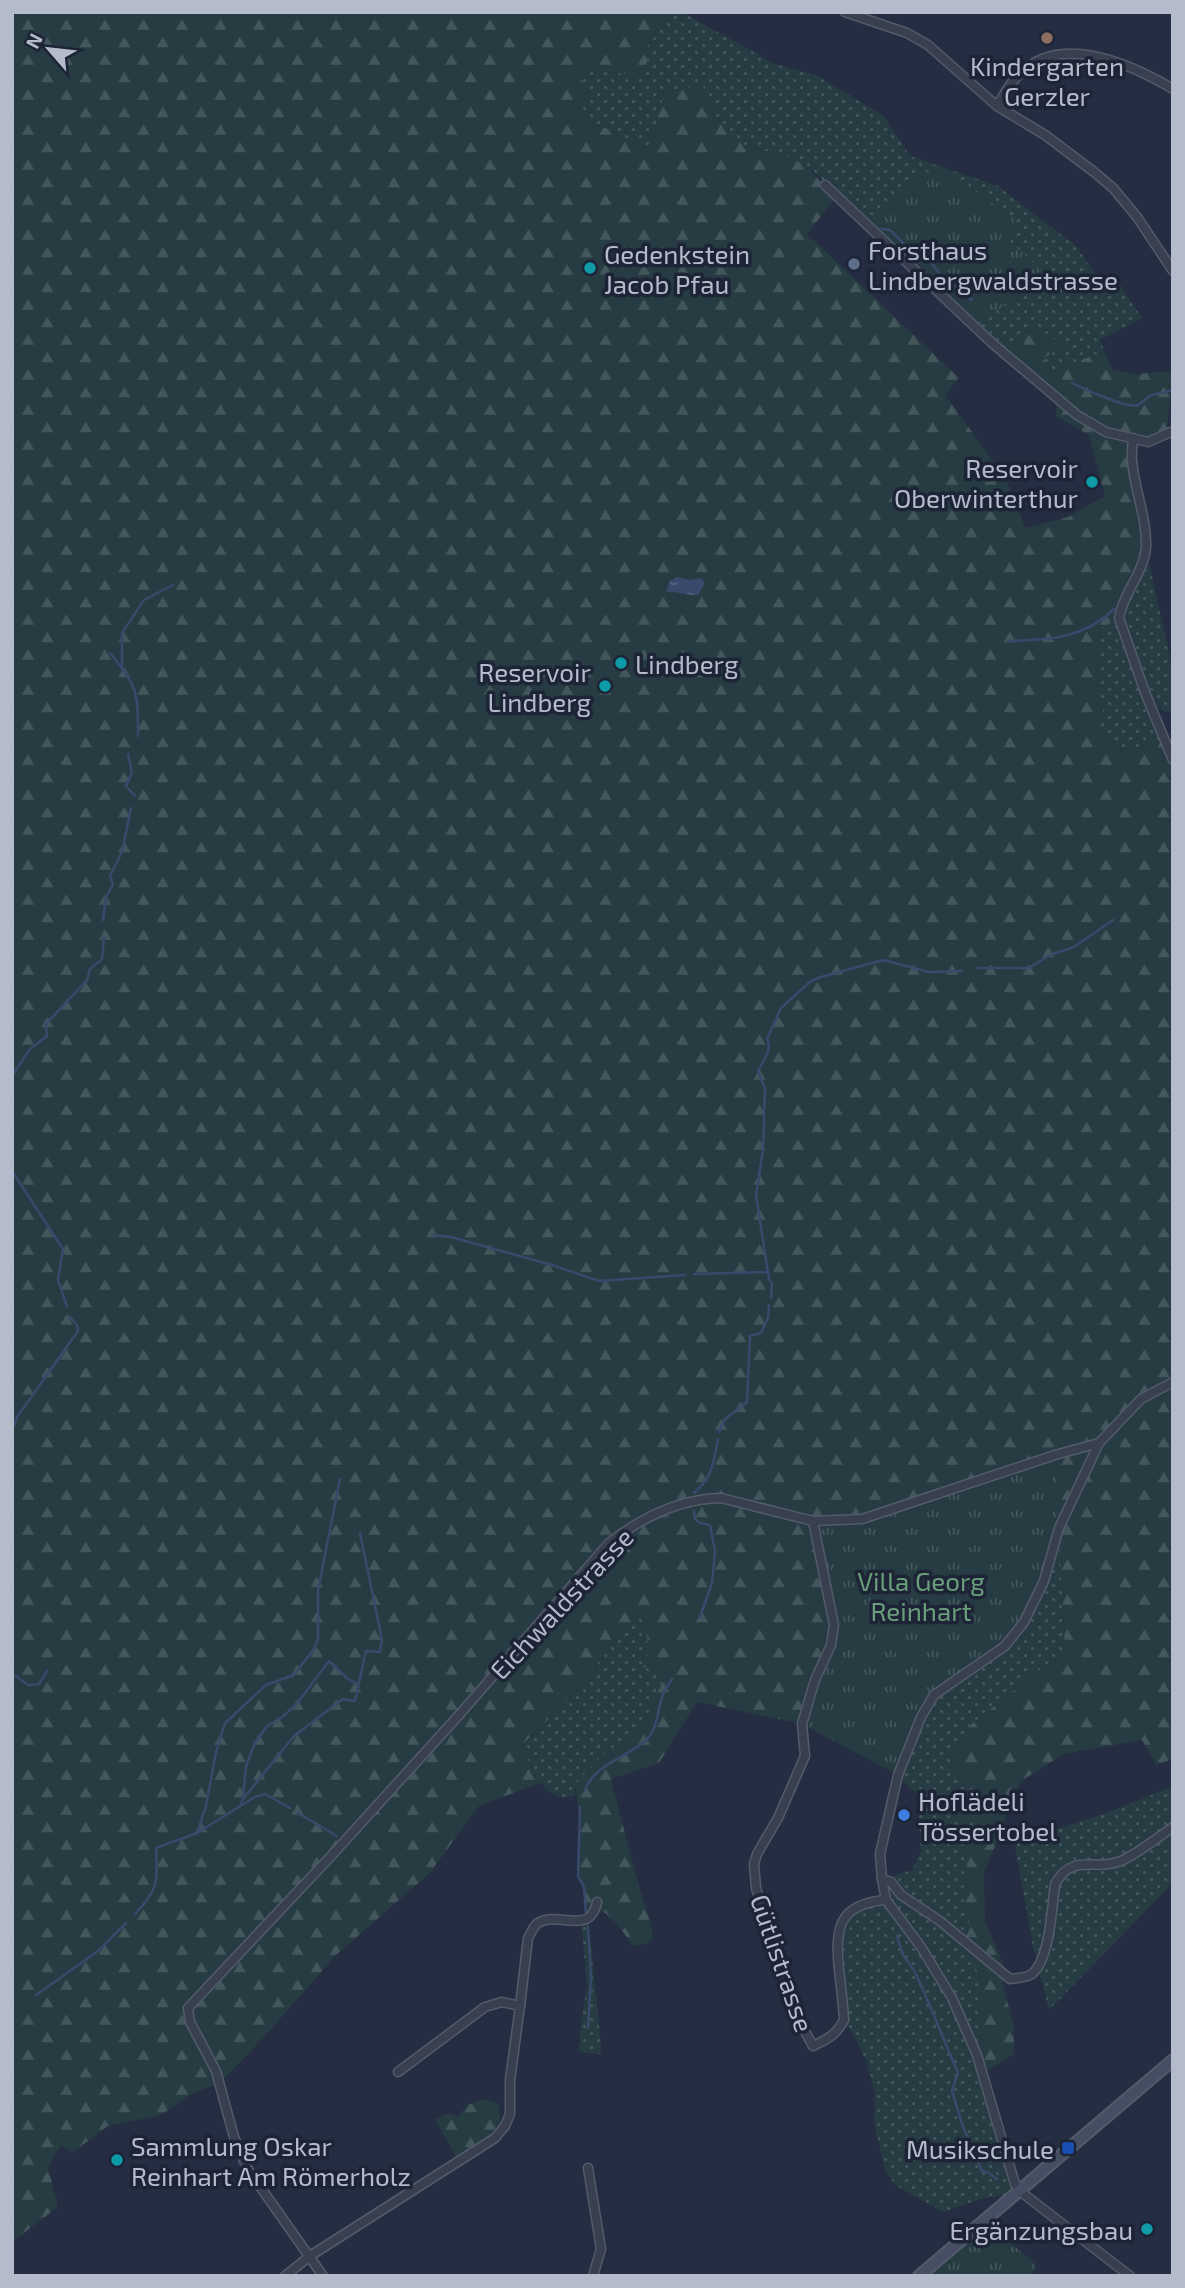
<svg xmlns="http://www.w3.org/2000/svg" width="1185" height="2288" viewBox="0 0 1185 2288" font-family="'Exo 2',sans-serif">
	<style>
		.grass { fill: url(#grass-dots) }
		.forest { fill: url(#forest-firs) }
		.park { fill: url(#park-tufts) }
		.water { fill: url(#water-ripples) }
		.lines { fill: none; stroke-linecap: round; stroke-linejoin: round }
		.stream { stroke: #38496b; stroke-width: 2.5 }
		.street-casing { stroke: #535b6b; stroke-width: 11 }
		.secondary-casing { stroke: #535b6b; stroke-width: 14 }
		.street { stroke: #384050; stroke-width: 8 }
		.secondary { stroke: #464e64; stroke-width: 10 }
		.education-dot { fill: #8d6e63; stroke: #1d2436; stroke-width: 2.5 }
		.service-dot { fill: #5c6f8a; stroke: #1d2436; stroke-width: 2.5 }
		.culture-dot { fill: #0f9aa8; stroke: #1d2436; stroke-width: 2.5 }
		.shop-dot { fill: #3f7fe0; stroke: #1d2436; stroke-width: 2.5 }
		.transit-dot { fill: #1a4fb4; stroke: #1d2436; stroke-width: 2.5 }
		.labels { text-anchor: middle; dominant-baseline: central; stroke-width: 7; stroke-linejoin: round; paint-order: stroke }
		.poi-label { font-size: 26px; fill: #b4bbcb; stroke: #1d2436; text-anchor: start }
		.park-label { font-size: 26px; fill: #6a9d7b; stroke: #1d2436 }
		.street-label { font-size: 26px; fill: #b4bbcb; stroke: #1d2436 }
	</style>
	<defs>
		<pattern id="grass-dots" width="8" height="8" patternUnits="userSpaceOnUse" patternTransform="scale(1.75)"><rect width="8" height="8" fill="#263c42"/><path d="M2 2h.1M6 6h.1" fill="none" stroke="#43565c" stroke-width="1.8" stroke-linecap="round"/></pattern>
		<pattern id="forest-firs" width="22" height="20" patternUnits="userSpaceOnUse" patternTransform="scale(1.75)"><rect width="22" height="20" fill="#263c42"/><path d="M5 1l3.5 6h-7zM16 11l3.5 6h-7z" fill="#43565c"/></pattern>
		<pattern id="park-tufts" width="24" height="20" patternUnits="userSpaceOnUse" patternTransform="scale(1.75)"><rect width="24" height="20" fill="#263c42"/><path d="M3 7l-1-3M5 7V3M7 7l1-3M15 17l-1-3M17 17v-4M19 17l1-3" fill="none" stroke="#43565c"/></pattern>
		<pattern id="water-ripples" width="26" height="14" patternUnits="userSpaceOnUse" patternTransform="scale(1.75)"><rect width="26" height="14" fill="#38496b"/><path d="M2 4q2-2 4 0t4 0M15 11q2-2 4 0t4 0" fill="none" stroke="#52617f"/></pattern>
	</defs>
	<rect width="100%" height="100%" fill="#242d41"/>
	<g class="grass">
		<polygon points="667,12 682,12 775,64 816,75 884,116 910,156 998,186 1076,246 1097,276 1117,280 1142,318 1100,340 1104,351 1051,372 1044,357 1063,346 1036,327 1002,348 813,171 783,155 744,146 717,118 702,84 664,93 650,149 579,116 579,70 643,75 645,50"/>
		<polygon points="1146,550 1173,670 1173,712 1165,712 1157,706 1152,696 1146,695 1163,740 1124,751 1099,731 1103,713 1097,663 1100,629"/>
		<path d="M1059 1528 1065 1650 969 1726 950 1757 965 1787 958 1814 967 1851 966 1901 970 1926 964 1946C969 1955 977 1966 979 1976 985 2001 983 2031 977 2055L1015 2184 1005 2195 981 2199 943 2212 895 2185 885 2170 874 2123 875 2093 867 2063 856 2039 844 2020 836 1939 843 1920 857 1907 886 1899 882 1879 912 1870 921 1851 918 1796 898 1775 921 1717Z"/>
		<path d="M643 1611 649 1650 666 1675 647 1716 636 1733 575 1784V1796C568 1797 560 1798 553 1794 540 1788 527 1758 522 1746L566 1702 615 1642Z"/>
		<polygon points="1173,1786 1173,1887 1171,1885 1049,2010 1033,1947 1013,1834 1024,1833 1036,1836 1112,1811"/>
		<polygon points="588,1918 602,2054 579,2052 581,2022 587,1986 581,1920"/>
	</g>
	<g class="forest">
		<path d="M12 12H667L645 49 650 52 643 75 579 70 588 99 579 116 650 149 664 93 702 84 717 118 744 146 783 155 799 162 811 171 835 198 807 234 959 378 945 395 999 469 1013 495 1025 528 1068 517 1105 496 1089 435 1056 416V398L1000 349 1036 327 1064 346 1044 358 1051 372 1104 351 1113 370 1136 374 1172 371 1167 432 1148 442 1133 438 1146 550 1119 618 1100 629 1097 663 1103 713 1099 732 1124 751 1163 740 1173 760V1759L1156 1765 1142 1740 1064 1754 1021 1781 1005 1817 1006 1837 996 1844 984 1872 985 1922 1010 1979 1002 1982 1014 2027V2054L981 2075 977 2055 981 2040 982 2009 979 1975 963 1946 970 1926 966 1901 967 1851 958 1814 965 1787 950 1757 969 1726 1065 1650 1055 1456 834 1625 802 1724 697 1702 659 1763 611 1779 636 1876 651 1925 653 1939 645 1944 633 1946C626 1936 610 1911 597 1910 594 1910 588 1912 586 1913L584 1887 578 1876 580 1820 575 1784 606 1752 636 1733 647 1716 665 1675 643 1667 649 1650 643 1612 615 1642 566 1702 522 1745 530 1764 542 1782 479 1806 429 1874 336 1955 264 2037 220 2083 193 2093 161 2115 108 2126 72 2153 61 2145 48 2167 58 2207 12 2242Z"/>
		<polygon points="486,2099 498,2103 501,2122 489,2136 456,2157 435,2119 448,2113 458,2117 467,2105"/>
	</g>
	<g class="park">
		<polygon points="943,167 1020,224 1008,240 1041,269 1027,286 976,328 867,224 922,174"/>
		<polygon points="1055,1455 1059,1528 1044,1581 1024,1622 1005,1646 934,1695 898,1775 802,1724 834,1625 813,1521 862,1519"/>
		<polygon points="977,2226 993,2238 1000,2235 1037,2264 1032,2273 1035,2276 919,2276"/>
	</g>
	<path class="water" d="M677 577 690 580 701 578 705 583 698 595C686 596 678 591 666 592L670 581Z"/>
	<g class="lines">
		<g class="stream">
			<polyline points="882,229 890,230 906,246 926,256 940,274 972,300"/>
			<path d="M1072 383C1084 389 1128 409 1138 405 1143 403 1146 397 1152 395 1159 393 1166 393 1173 389"/>
			<path d="M1008 641C1048 640 1083 639 1114 609"/>
			<path d="M110 653C138 687 138 692 138 736"/>
			<polyline points="122,668 122,633 144,600 173,585"/>
			<polyline points="128,754 132,772 126,786 135,796"/>
			<polyline points="103,920 106,897 113,884 110,876 122,852 131,808"/>
			<polyline points="976,968 1029,968 1050,955 1074,947 1113,920"/>
			<polyline points="12,1076 29,1050 47,1036 46,1024 87,980 90,969 102,959 104,937"/>
			<polyline points="12,1171 63,1249 58,1280 67,1307"/>
			<polyline points="432,1235 451,1237 552,1265 599,1281 685,1275"/>
			<polyline points="694,1274 768,1272"/>
			<path d="M771 1298 772 1283 769 1279 756 1195 763 1150 765 1088 758 1072C762 1060 773 1051 767 1039L781 1008 811 981 821 977 883 960 929 972 962 971"/>
			<polyline points="14,1426 17,1417 78,1331 77,1325 69,1316"/>
			<polyline points="12,1430 13,1428"/>
			<polyline points="719,1432 724,1420 747,1402 750,1336 761,1333 768,1318 769,1305"/>
			<polyline points="12,1439 12,1451"/>
			<path d="M694 1493C713 1477 713 1463 718 1439"/>
			<polyline points="694,1511 695,1519 700,1523 710,1525 715,1551 712,1583 700,1617"/>
			<polyline points="12,1676 16,1676 28,1685 39,1684 47,1671"/>
			<path d="M585 1790C594 1764 629 1757 647 1739 660 1726 657 1702 666 1688 668 1685 671 1682 672 1679"/>
			<polyline points="243,1797 246,1766 255,1743 267,1726 281,1718 296,1705 329,1661 348,1679 358,1684"/>
			<polyline points="240,1806 243,1799 294,1736 343,1699 355,1701 366,1651 380,1652 382,1640 360,1533"/>
			<polyline points="580,1807 578,1876 584,1887 586,1913"/>
			<polyline points="298,1813 337,1836"/>
			<polyline points="197,1833 206,1806 216,1752 225,1723 266,1685 294,1675 314,1649 318,1639 318,1590 340,1479"/>
			<path d="M135 1914C160 1888 157 1881 156 1848L197 1833 255 1797 265 1794 290 1808"/>
			<polyline points="588,1927 591,1978 588,2028"/>
			<polyline points="897,1936 903,1955 914,1970 924,1992 958,2073 952,2091 962,2124 982,2171 987,2172 997,2179"/>
			<polyline points="36,1995 98,1951 126,1923"/>
		</g>
		<g class="street-casing">
			<g id="street">
				<polyline points="845,12 907,33 928,45 997,106 1045,135 1094,172 1113,188 1137,217 1173,271"/>
				<path d="M997 106C1003 97 1008 86 1015 79 1056 30 1129 63 1173 89"/>
				<polyline points="825,185 992,343 1077,415 1106,432 1148,442 1173,431"/>
				<path d="M1133 438C1133 445 1131 453 1132 460 1134 489 1147 517 1146 547 1144 573 1123 593 1119 618L1146 695 1173 760"/>
				<path d="M813 1521 834 1625 831 1645 815 1680 802 1724 805 1756 778 1818 757 1854 754 1864 756 1888 797 2017 813 2046C828 2039 837 2034 844 2020 843 2003 841 1986 839 1970 835 1928 838 1904 886 1900"/>
				<path d="M882 1879 891 1882 901 1895 940 1921 1010 1979C1017 1978 1026 1978 1032 1974 1050 1959 1052 1907 1055 1884 1074 1851 1096 1873 1123 1860 1140 1852 1157 1838 1173 1827"/>
				<path d="M520 2006 528 1938C531 1934 533 1926 538 1923 558 1910 590 1937 597 1902"/>
				<polyline points="588,2168 601,2249 593,2276"/>
				<polyline points="285,2276 310,2256 495,2138 505,2126 510,2114 510,2080 520,2006 502,2002 485,2007 398,2072"/>
				<path d="M323 2276 247 2168 234 2137 216 2071 190 2022 188 2008 332 1855 459 1715 609 1543C642 1517 678 1499 721 1498L813 1521 862 1519 1055 1455 1099 1443"/>
				<polyline points="1130,2276 1025,2195 1015,2184 977,2055 952,1998 921,1947 886,1900 882,1879 880,1854 898,1775 921,1717 934,1695 1005,1646 1024,1622 1044,1581 1059,1528 1099,1443 1141,1399 1173,1382"/>
			</g>
		</g>
		<g class="secondary-casing">
			<polyline id="secondary" points="919,2276 1173,2060"/>
		</g>
		<use href="#street" class="street"/>
		<use href="#secondary" class="secondary"/>
	</g>
	<circle class="education-dot" cx="1047" cy="38" r="7"/>
	<circle class="service-dot" cx="854" cy="264" r="7"/>
	<g class="culture-dot">
		<circle cx="590" cy="268" r="7"/>
		<circle cx="1092" cy="482" r="7"/>
		<circle cx="621" cy="663" r="7"/>
		<circle cx="605" cy="686" r="7"/>
		<circle cx="117" cy="2160" r="7"/>
		<circle cx="1147" cy="2229" r="7"/>
	</g>
	<circle class="shop-dot" cx="904" cy="1815" r="7"/>
	<rect class="transit-dot" x="1061" y="2141" width="14" height="14" rx="3.5"/>
	<g class="labels">
		<g class="poi-label">
			<text x="1047" y="65" text-anchor="middle">Kindergarten<tspan x="1047" dy="30">Gerzler</tspan></text>
			<text x="868" y="249">Forsthaus<tspan x="868" dy="30">Lindbergwaldstrasse</tspan></text>
			<text x="604" y="253">Gedenkstein<tspan x="604" dy="30">Jacob Pfau</tspan></text>
			<text x="1078" y="467" text-anchor="end">Reservoir<tspan x="1078" dy="30">Oberwinterthur</tspan></text>
			<text x="635" y="663">Lindberg</text>
			<text x="591" y="671" text-anchor="end">Reservoir<tspan x="591" dy="30">Lindberg</tspan></text>
			<text x="918" y="1800">Hoflädeli<tspan x="918" dy="30">Tössertobel</tspan></text>
			<text x="131" y="2145">Sammlung Oskar<tspan x="131" dy="30">Reinhart Am Römerholz</tspan></text>
			<text x="1054" y="2148" text-anchor="end">Musikschule</text>
			<text x="1133" y="2229" text-anchor="end">Ergänzungsbau</text>
		</g>
		<g class="park-label">
			<text x="921" y="1580">Villa Georg<tspan x="921" dy="30">Reinhart</tspan></text>
		</g>
		<g class="street-label">
			<text transform="translate(561 1603) rotate(-47)">Eichwaldstrasse</text>
			<text transform="translate(783 1963) rotate(71)">Gütlistrasse</text>
		</g>
	</g>
	<rect width="1185" height="2288" fill="none" stroke="#b4bbcb" stroke-width="28"/>
	<g transform="translate(49 49) rotate(298)" stroke="#1d2436" stroke-width="5" paint-order="stroke">
	<path d="M0-5L12 26L0 18L-12 26Z" fill="#b4bbcb"/>
	<text y="-10" font-size="19" font-weight="bold" text-anchor="middle" fill="#b4bbcb">N</text>
	</g>
</svg>
